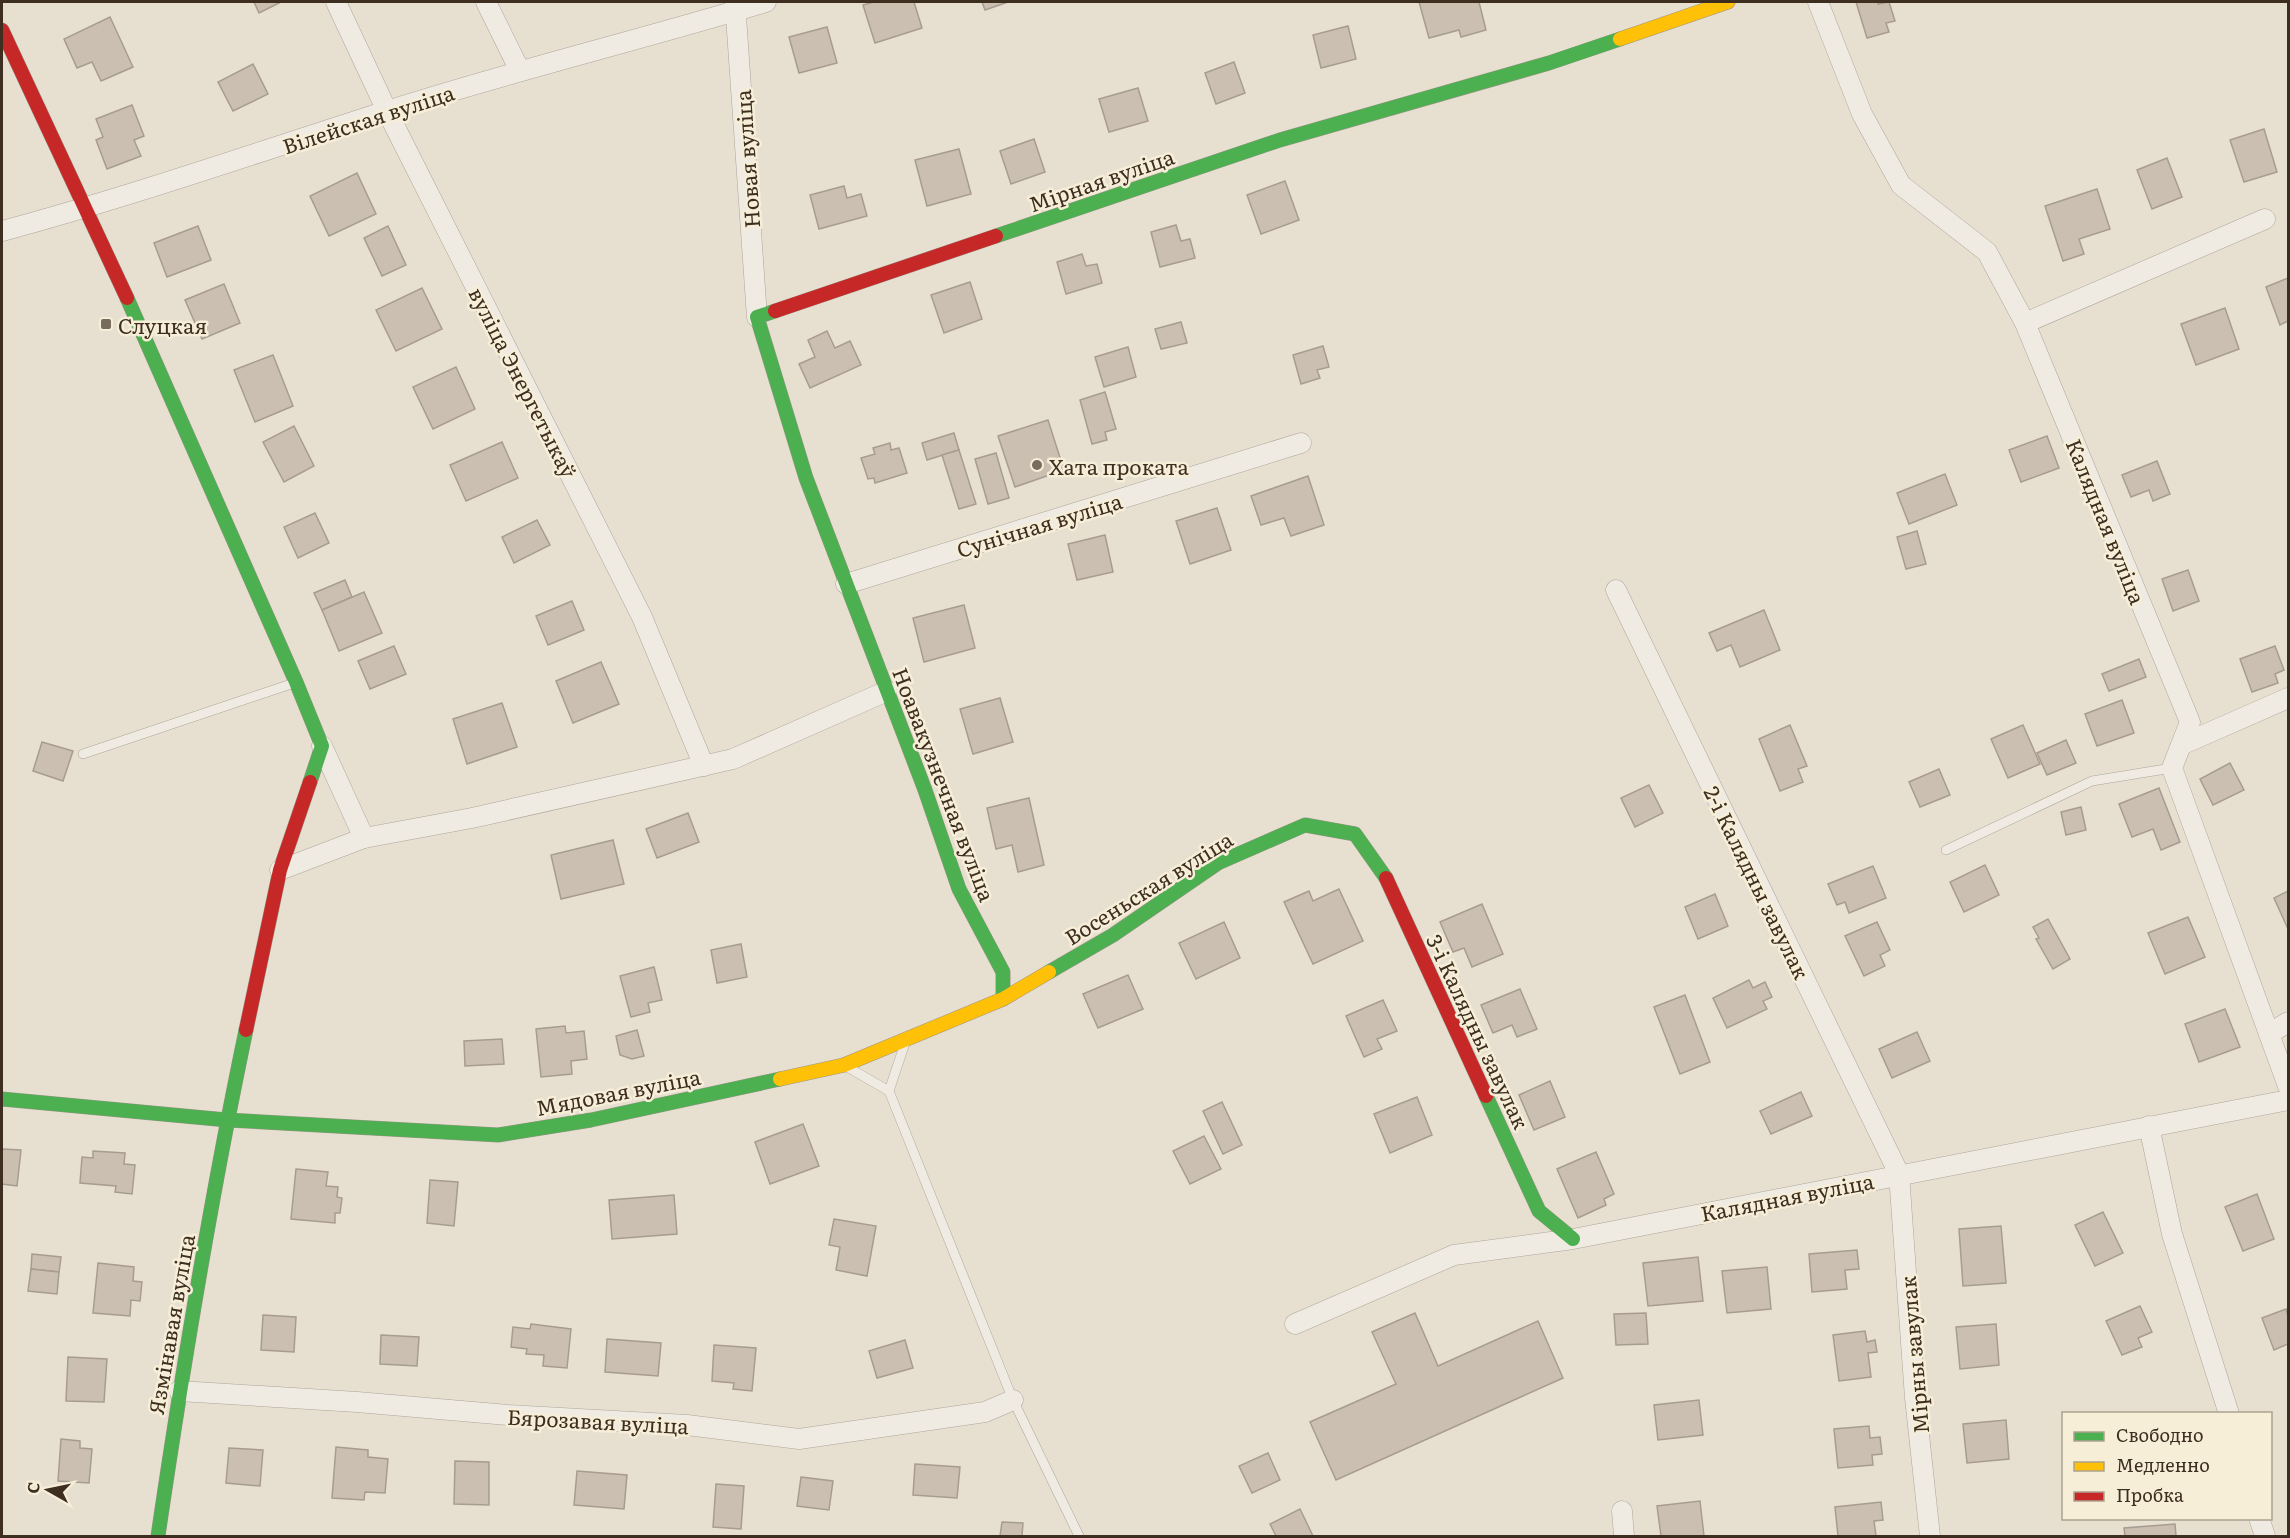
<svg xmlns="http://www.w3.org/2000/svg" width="2290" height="1538" viewBox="0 0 2290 1538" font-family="Literata,serif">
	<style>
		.building { fill: #cbbfb2; stroke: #a89c90; stroke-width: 1.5 }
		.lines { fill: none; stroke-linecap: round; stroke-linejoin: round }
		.lane-casing { stroke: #ada599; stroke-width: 10 }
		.street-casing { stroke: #ada599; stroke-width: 21 }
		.fast-casing { stroke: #9c958a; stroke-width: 15 }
		.slow-casing { stroke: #9c958a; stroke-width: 15 }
		.jam-casing { stroke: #9c958a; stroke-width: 15 }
		.lane { stroke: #efebe3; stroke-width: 9 }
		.street { stroke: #efebe3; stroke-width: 20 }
		.fast { stroke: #4caf50; stroke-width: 14 }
		.slow { stroke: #ffc107; stroke-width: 14 }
		.jam { stroke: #c62828; stroke-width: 14 }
		.poi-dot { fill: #786c5e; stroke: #f7eed8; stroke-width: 2 }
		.labels { text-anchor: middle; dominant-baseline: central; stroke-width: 5; stroke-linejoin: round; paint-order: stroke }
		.street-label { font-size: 21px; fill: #3d2e20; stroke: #f7eed8 }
		.poi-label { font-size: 21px; fill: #3d2e20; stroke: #f7eed8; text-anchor: start }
	</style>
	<rect width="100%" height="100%" fill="#e7e0d1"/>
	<g class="building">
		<polygon points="254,2 281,2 259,13"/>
		<polygon points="874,2 914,2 922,28 875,43 863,5"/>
		<polygon points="982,2 1008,2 985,10"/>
		<polygon points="1419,2 1479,2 1486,30 1461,37 1459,30 1429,38"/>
		<polygon points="1856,2 1878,2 1878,4 1889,2 1895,21 1886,23 1889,32 1867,38"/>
		<polygon points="110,17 133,67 101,81 92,62 77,68 64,39"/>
		<polygon points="1348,26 1356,59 1321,68 1313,35"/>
		<polygon points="827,27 837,63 799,73 789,37"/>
		<polygon points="1234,62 1245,93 1216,104 1205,73"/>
		<polygon points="253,64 268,94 233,111 218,82"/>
		<polygon points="1138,88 1148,121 1109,132 1099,99"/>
		<polygon points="132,105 144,136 134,140 141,156 107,169 96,140 103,137 96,119"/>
		<polygon points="2264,129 2277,172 2244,182 2230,140"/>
		<polygon points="1034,139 1045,172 1011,184 1000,151"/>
		<polygon points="959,149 971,194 927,206 915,160"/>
		<polygon points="2167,158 2182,197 2152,209 2137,170"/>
		<polygon points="357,173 376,214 329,236 310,196"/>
		<polygon points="1285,181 1299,220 1261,234 1247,195"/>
		<polygon points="844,186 847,198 861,194 867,216 819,229 810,195"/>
		<polygon points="2097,189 2110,229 2079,239 2084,254 2063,261 2045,206"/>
		<polygon points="1176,225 1181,241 1190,239 1195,258 1160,267 1151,232"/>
		<polygon points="198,226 211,260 167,277 154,243"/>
		<polygon points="388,226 406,265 382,276 364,238"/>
		<polygon points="1082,254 1086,266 1097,264 1102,283 1066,294 1057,262"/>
		<polygon points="2288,278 2288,321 2280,325 2266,287"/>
		<polygon points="970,282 982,319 944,333 931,295"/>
		<polygon points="224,284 240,323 202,339 185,300"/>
		<polygon points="422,288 442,329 396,351 376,310"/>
		<polygon points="2225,308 2239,349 2196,365 2181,324"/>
		<polygon points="1181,322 1187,343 1161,349 1155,329"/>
		<polygon points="827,331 835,348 850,341 861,365 810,388 799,364 815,357 808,340"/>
		<polygon points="1323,346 1329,367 1317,370 1320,378 1301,384 1293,355"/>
		<polygon points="1128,347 1136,377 1104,387 1095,357"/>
		<polygon points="273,355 293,406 255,422 234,370"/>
		<polygon points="456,367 475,409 433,429 413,387"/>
		<polygon points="1105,392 1116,429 1105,432 1107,440 1092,444 1080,400"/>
		<polygon points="1048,420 1064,470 1015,487 998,436"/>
		<polygon points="294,426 314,466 284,482 263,442"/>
		<polygon points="954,433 959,450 927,460 922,443"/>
		<polygon points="2047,436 2059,468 2021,482 2009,450"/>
		<polygon points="502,442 518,478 466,501 450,465"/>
		<polygon points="890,443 891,450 899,448 907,473 875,483 874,478 868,479 861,458 875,454 873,448"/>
		<polygon points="959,450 976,504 959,509 942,455"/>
		<polygon points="996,453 1009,498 988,504 975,459"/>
		<polygon points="2157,461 2170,494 2153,501 2149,490 2131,497 2122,475"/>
		<polygon points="1945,474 1957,505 1909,524 1897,493"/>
		<polygon points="1308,476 1324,525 1291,536 1284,518 1261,525 1251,496"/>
		<polygon points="1217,508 1231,550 1190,564 1176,521"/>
		<polygon points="315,513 329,543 298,558 284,527"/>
		<polygon points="537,520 550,545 514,563 502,537"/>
		<polygon points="1917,531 1926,564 1906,569 1897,537"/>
		<polygon points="1105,535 1113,572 1077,580 1068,544"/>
		<polygon points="2188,570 2199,601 2173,611 2162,579"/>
		<polygon points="345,580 352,597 322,610 314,593"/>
		<polygon points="364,592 382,633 339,651 322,610"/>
		<polygon points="572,601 584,630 548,645 536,616"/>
		<polygon points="964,605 975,648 924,662 913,618"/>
		<polygon points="1764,610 1780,650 1740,667 1731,645 1717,651 1709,633"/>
		<polygon points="394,646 406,674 370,689 358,661"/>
		<polygon points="2275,646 2284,670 2275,674 2278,683 2252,692 2240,659"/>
		<polygon points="2139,659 2146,677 2109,691 2102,674"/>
		<polygon points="601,662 619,704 573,723 556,681"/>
		<polygon points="1000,698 1013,742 973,754 960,709"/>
		<polygon points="2122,700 2134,733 2097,746 2085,714"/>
		<polygon points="502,703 517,747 467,764 453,719"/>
		<polygon points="1790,725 1807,766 1798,769 1803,782 1780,791 1759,739"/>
		<polygon points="2023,725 2040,764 2008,778 1991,739"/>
		<polygon points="2066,740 2076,763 2047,775 2037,753"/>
		<polygon points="42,742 73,751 63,781 33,771"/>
		<polygon points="2230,763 2244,790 2213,805 2200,779"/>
		<polygon points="1939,769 1950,795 1920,807 1909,782"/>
		<polygon points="1649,785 1663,813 1635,827 1621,798"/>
		<polygon points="2159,788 2180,842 2161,850 2153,829 2132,837 2119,804"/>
		<polygon points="1029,798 1044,865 1018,872 1012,845 996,849 987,808"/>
		<polygon points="2081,807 2086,830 2066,835 2061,812"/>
		<polygon points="688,813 699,842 657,858 646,829"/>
		<polygon points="613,840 624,884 561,899 551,855"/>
		<polygon points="1985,865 1999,895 1964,912 1950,882"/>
		<polygon points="1873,866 1886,898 1849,913 1845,902 1837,905 1828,884"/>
		<polygon points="1339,889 1363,941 1313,964 1284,902 1309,891 1313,901"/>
		<polygon points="2288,891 2288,929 2274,898"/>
		<polygon points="1715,894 1728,926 1698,939 1685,907"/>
		<polygon points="1482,904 1503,954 1472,967 1464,948 1453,952 1440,922"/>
		<polygon points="2188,917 2205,957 2165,974 2148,933"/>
		<polygon points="2048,919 2070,959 2053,969 2036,939 2039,938 2033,927"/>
		<polygon points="1224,922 1240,958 1196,979 1179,943"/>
		<polygon points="1877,922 1890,950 1880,955 1885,966 1864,976 1845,936"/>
		<polygon points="741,944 747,977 717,983 711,950"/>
		<polygon points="654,967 662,1000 648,1003 650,1012 631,1017 620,976"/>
		<polygon points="1128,975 1143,1009 1098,1028 1083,994"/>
		<polygon points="1749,980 1753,988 1765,982 1772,997 1763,1001 1767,1009 1727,1028 1713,998"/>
		<polygon points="1520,989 1537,1029 1517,1037 1512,1025 1493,1033 1481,1005"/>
		<polygon points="1685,995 1710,1062 1680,1074 1654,1007"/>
		<polygon points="1383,1000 1397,1031 1377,1039 1382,1049 1364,1057 1346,1016"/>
		<polygon points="2225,1009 2240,1047 2199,1062 2185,1024"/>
		<polygon points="565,1026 566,1033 584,1031 587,1059 571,1061 572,1074 541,1077 536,1029"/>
		<polygon points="637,1030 644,1056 632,1059 620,1055 616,1036"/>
		<polygon points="1917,1032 1930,1061 1892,1078 1879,1049"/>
		<polygon points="502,1039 504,1064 465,1066 464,1041"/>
		<polygon points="1550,1081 1565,1117 1534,1130 1519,1095"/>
		<polygon points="1801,1092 1812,1116 1771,1134 1760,1111"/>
		<polygon points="1417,1097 1432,1135 1390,1153 1374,1114"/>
		<polygon points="1222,1102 1242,1145 1223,1154 1203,1111"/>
		<polygon points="803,1124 819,1166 770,1184 755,1142"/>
		<polygon points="1204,1136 1221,1169 1190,1184 1173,1151"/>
		<polygon points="2,1149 21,1150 17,1186 2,1184"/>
		<polygon points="93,1151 125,1153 124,1164 135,1165 132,1194 115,1192 116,1186 80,1183 82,1157 93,1158"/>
		<polygon points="1596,1152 1614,1194 1604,1199 1606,1205 1578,1218 1557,1169"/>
		<polygon points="296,1169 328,1172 326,1186 338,1187 337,1197 342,1198 340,1213 335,1213 335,1223 291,1219"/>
		<polygon points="430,1180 458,1182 454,1226 427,1223"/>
		<polygon points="2257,1194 2274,1239 2243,1251 2225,1207"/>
		<polygon points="674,1195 677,1234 612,1239 609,1200"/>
		<polygon points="2103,1212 2123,1253 2095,1266 2075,1225"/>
		<polygon points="834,1219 876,1226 867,1276 836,1270 840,1247 829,1245"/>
		<polygon points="2001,1226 2006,1283 1963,1286 1959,1229"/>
		<polygon points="1857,1250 1859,1269 1845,1270 1847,1289 1812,1292 1809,1254"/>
		<polygon points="32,1254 61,1257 59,1272 31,1269"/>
		<polygon points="1698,1257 1703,1301 1648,1306 1643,1263"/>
		<polygon points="98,1263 134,1267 133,1281 142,1282 140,1301 131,1300 130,1316 93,1313"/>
		<polygon points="1767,1267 1771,1309 1727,1313 1722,1271"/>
		<polygon points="31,1269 59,1272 57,1294 28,1291"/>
		<polygon points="2140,1306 2152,1332 2138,1338 2142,1347 2122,1355 2106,1321"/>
		<polygon points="2286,1309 2288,1316 2288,1344 2274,1350 2262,1318"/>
		<polygon points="1415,1313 1438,1366 1538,1321 1563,1378 1336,1480 1310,1422 1396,1384 1372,1332"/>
		<polygon points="1646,1313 1648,1344 1616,1345 1614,1314"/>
		<polygon points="263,1315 296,1317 294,1352 261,1350"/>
		<polygon points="531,1324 571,1329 567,1368 543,1366 544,1355 526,1354 527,1349 511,1347 513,1327 530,1329"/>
		<polygon points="1996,1324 1999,1365 1960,1369 1956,1327"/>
		<polygon points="1865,1331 1867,1342 1875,1340 1877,1352 1868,1353 1871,1377 1839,1381 1833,1335"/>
		<polygon points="381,1335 419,1337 417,1366 380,1364"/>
		<polygon points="607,1339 661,1343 658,1376 605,1372"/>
		<polygon points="905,1340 913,1368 877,1378 869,1351"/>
		<polygon points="714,1345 756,1348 752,1391 733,1389 734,1383 712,1381"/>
		<polygon points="68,1357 107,1359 104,1402 66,1401"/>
		<polygon points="1699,1400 1703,1435 1658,1440 1654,1405"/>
		<polygon points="2006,1420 2009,1459 1967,1463 1963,1424"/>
		<polygon points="1869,1426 1870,1438 1880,1437 1882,1454 1872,1455 1873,1465 1838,1468 1834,1429"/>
		<polygon points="61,1439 80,1441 80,1448 92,1449 89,1483 58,1481"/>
		<polygon points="336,1447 368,1450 368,1457 388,1459 385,1493 365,1492 364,1500 332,1498"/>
		<polygon points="229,1448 263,1450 260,1486 226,1483"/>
		<polygon points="1268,1453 1280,1480 1252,1493 1239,1466"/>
		<polygon points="455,1461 489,1462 489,1505 454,1504"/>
		<polygon points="915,1464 960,1467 957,1498 913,1495"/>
		<polygon points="577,1471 627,1475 624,1509 574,1505"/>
		<polygon points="801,1477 833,1481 829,1510 797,1506"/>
		<polygon points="716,1484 744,1486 741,1529 713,1527"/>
		<polygon points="1700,1501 1704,1536 1661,1536 1657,1506"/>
		<polygon points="1881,1502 1883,1520 1874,1521 1876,1536 1838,1536 1835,1507"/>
		<polygon points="1300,1509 1313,1536 1276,1536 1270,1524"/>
		<polygon points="1002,1522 1023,1523 1022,1536 1032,1536 1000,1536"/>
		<polygon points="2175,1524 2176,1536 2125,1536 2124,1528"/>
	</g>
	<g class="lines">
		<g class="lane-casing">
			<g id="lane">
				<polyline points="83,754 294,683"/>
				<polyline points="1946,850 2092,781 2172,768"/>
				<polyline points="904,1046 889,1091 1013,1400 1079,1536"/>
				<polyline points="849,1068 889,1091"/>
			</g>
		</g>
		<g class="street-casing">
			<g id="street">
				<polyline points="336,2 387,111 642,617 704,766"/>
				<polyline points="486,2 520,71"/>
				<polyline points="735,2 757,317"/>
				<polyline points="1818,2 1862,114 1901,185 1987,252 2025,323 2190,722 2172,768 2288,1086"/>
				<path d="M2 231C132 196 258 152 387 111 512 71 640 40 766 2"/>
				<polyline points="2025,323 2265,219"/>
				<polyline points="846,584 1301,443"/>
				<polyline points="1616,590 1899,1174 1915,1398 1930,1536"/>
				<polyline points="2181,745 2288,698"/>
				<polyline points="322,746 364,838"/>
				<polyline points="280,870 364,838 472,818 733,759 887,691"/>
				<polyline points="2269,1034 2288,1022"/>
				<polyline points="2149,1126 2172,1234 2229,1414"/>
				<polyline points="1295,1324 1454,1255 1573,1239 2288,1100"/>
				<polyline points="179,1391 357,1402 508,1415 687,1425 799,1439 985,1412 1013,1400"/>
				<polyline points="1622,1511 1624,1536"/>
				<polyline points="2259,1518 2265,1536"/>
			</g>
		</g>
		<g class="fast-casing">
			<g id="fast">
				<polyline points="996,236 1280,140 1549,63 1620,39"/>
				<polyline points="127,298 296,682 322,746 310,782"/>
				<polyline points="775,311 757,317 806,478 925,790 959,889 1003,972 1003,999"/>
				<polyline points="1049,972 1113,935 1218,863 1305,825 1355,834 1386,878"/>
				<polyline points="1486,1096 1539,1211 1573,1239"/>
				<polyline points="2,1099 227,1120 498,1135 591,1120 780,1079"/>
				<path d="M158 1536C183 1366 211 1197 246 1030"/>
			</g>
		</g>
		<g class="slow-casing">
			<g id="slow">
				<polyline points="1620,39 1728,2"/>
				<polyline points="780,1079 844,1065 1003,999 1049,972"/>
			</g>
		</g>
		<g class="jam-casing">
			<g id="jam">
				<polyline points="2,30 127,298"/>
				<polyline points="775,311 996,236"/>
				<polyline points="1386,878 1486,1096"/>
				<polyline points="246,1030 280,870 310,782"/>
			</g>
		</g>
		<use href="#lane" class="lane"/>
		<use href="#street" class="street"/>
		<use href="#fast" class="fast"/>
		<use href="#slow" class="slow"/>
		<use href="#jam" class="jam"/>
	</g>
	<g class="poi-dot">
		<rect x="100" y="318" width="12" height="12" rx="3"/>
		<circle cx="1037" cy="465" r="6"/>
	</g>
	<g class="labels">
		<g class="street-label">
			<text transform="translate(368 118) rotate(-18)">Вілейская вуліца</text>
			<text transform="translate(746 159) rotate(-94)">Новая вуліца</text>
			<text transform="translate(1101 179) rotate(-19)">Мірная вуліца</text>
			<text transform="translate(524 382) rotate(63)">вуліца Энергетыкаў</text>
			<text transform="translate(2107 521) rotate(68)">Калядная вуліца</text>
			<text transform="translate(1039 524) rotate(-17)">Сунічная вуліца</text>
			<text transform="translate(945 784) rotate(69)">Ноавакузнечная вуліца</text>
			<text transform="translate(1758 882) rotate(64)">2-і Калядны завулак</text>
			<text transform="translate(1148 887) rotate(-32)">Восеньская вуліца</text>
			<text transform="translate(1479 1031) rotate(65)">3-і Калядны завулак</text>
			<text transform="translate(618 1091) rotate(-11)">Мядовая вуліца</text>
			<text transform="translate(1787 1196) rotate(-11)">Калядная вуліца</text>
			<text transform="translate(170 1324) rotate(-80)">Язмінавая вуліца</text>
			<text transform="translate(1913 1355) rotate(-95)">Мірны завулак</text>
			<text transform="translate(598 1420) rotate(3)">Бярозавая вуліца</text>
		</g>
		<g class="poi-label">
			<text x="118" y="324">Слуцкая</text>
			<text x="1049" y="465">Хата проката</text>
		</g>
	</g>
	<rect width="2290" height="1538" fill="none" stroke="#3d2e20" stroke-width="6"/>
	<rect x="2062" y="1412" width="210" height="108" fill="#f7eed8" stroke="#ada18e" stroke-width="1.5"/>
	<rect x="2074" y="1432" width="30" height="9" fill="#4caf50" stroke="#ada18e" stroke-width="1.5"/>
	<text x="2116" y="1442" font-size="18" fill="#3d2e20">Свободно</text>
	<rect x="2074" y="1462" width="30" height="9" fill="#ffc107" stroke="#ada18e" stroke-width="1.5"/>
	<text x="2116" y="1472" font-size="18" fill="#3d2e20">Медленно</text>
	<rect x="2074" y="1492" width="30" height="9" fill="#c62828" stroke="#ada18e" stroke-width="1.5"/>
	<text x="2116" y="1502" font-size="18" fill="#3d2e20">Пробка</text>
	<g transform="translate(48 1490) rotate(279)" stroke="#f7eed8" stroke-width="4.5" paint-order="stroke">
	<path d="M0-4.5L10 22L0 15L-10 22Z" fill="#3d2e20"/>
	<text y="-9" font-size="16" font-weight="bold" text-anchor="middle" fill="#3d2e20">С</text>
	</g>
</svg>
